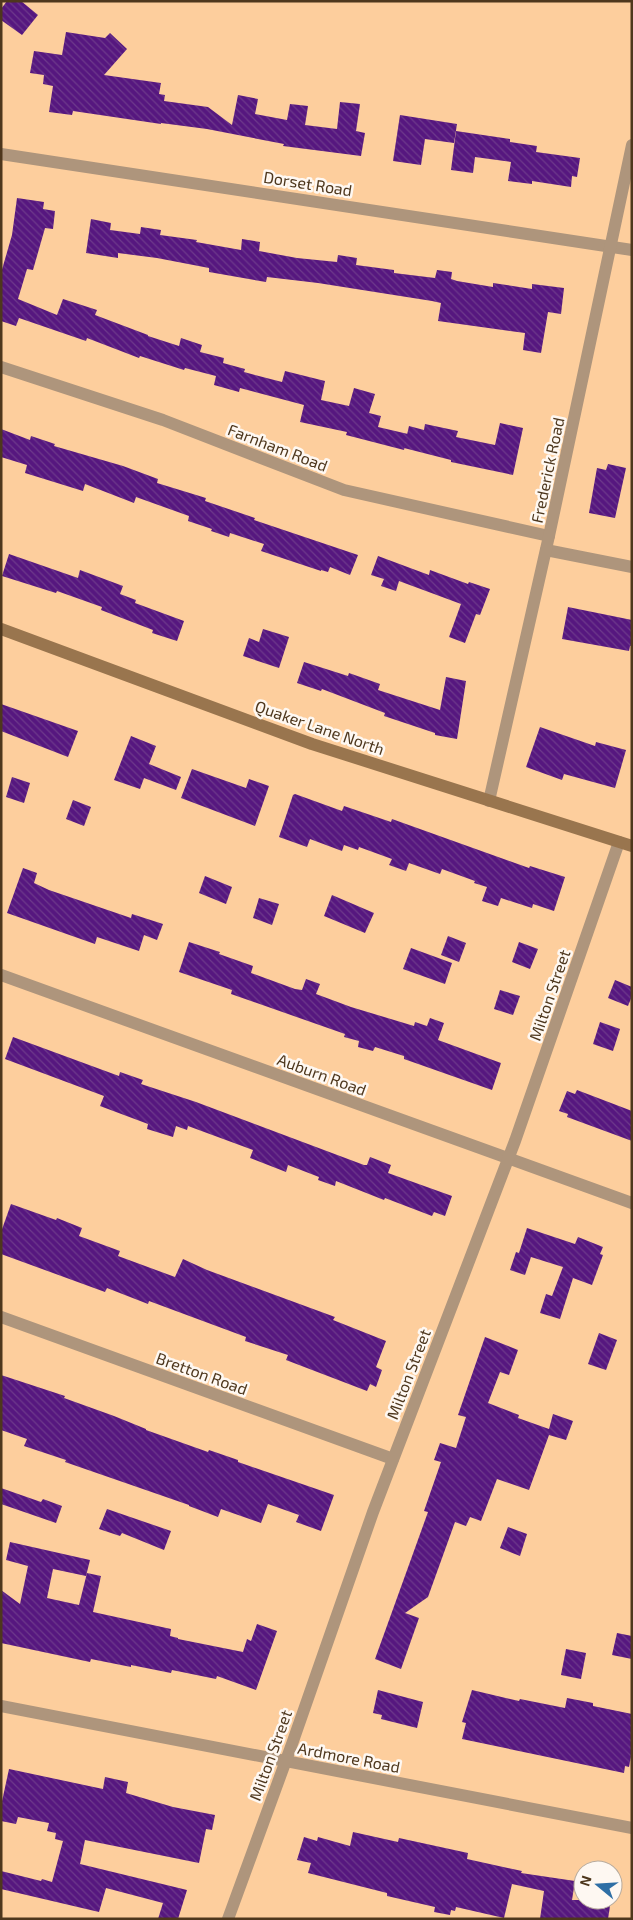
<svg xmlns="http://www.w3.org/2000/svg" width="633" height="1920" viewBox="0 0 633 1920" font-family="'Exo 2',sans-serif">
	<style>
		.building { fill: url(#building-back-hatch) }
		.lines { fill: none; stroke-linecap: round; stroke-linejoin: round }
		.street { stroke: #ae957c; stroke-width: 12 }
		.secondary { stroke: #99754e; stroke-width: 12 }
		.labels { text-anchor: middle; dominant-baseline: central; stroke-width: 5; stroke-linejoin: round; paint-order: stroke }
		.street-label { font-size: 16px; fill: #4e371d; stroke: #fef8f2 }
	</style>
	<defs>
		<pattern id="building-back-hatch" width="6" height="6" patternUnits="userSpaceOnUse" patternTransform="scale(1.25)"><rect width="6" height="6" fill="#56177f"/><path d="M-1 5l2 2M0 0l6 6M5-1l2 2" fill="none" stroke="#6d398b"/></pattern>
	</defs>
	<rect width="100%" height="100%" fill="#fdce9d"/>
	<g class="building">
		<polygon points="7,1 21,1 38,15 22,35 1,20 1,9"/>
		<polygon points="66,32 105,38 110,33 127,49 104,75 161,83 159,94 165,95 164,101 208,107 232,125 238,95 258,99 255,114 287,120 290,104 308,106 305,125 337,129 340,102 360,104 356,131 365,133 361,156 283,146 284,144 207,129 161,123 161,124 73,111 72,115 49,112 53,86 43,84 44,75 30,73 34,51 62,55"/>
		<polygon points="400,115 457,124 454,143 425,139 421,165 393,161"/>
		<polygon points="456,131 510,139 510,142 537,146 536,152 580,158 577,177 572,176 571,187 532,181 532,184 508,181 511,162 475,157 473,173 451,170"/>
		<polygon points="17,198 44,202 43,209 55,211 53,229 45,228 33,270 27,269 18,299 57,315 63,299 97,310 95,315 148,335 148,336 179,346 181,338 202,345 200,352 224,358 223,363 245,369 244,372 282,382 285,371 325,381 321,400 349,406 354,388 375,394 369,413 381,416 378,427 408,434 404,450 346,435 347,432 300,422 304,405 240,388 239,392 214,385 216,376 185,368 184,370 140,356 139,358 87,338 86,341 19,318 16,326 1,321 1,273 12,235"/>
		<polygon points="91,219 111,223 110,230 140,234 141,227 161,230 160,235 197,240 196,242 241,250 242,239 260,242 259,251 297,258 337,262 338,255 357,258 356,265 394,270 394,273 435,278 437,270 452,272 451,279 457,281 493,287 493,283 532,289 532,284 564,288 561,314 548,312 541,353 523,350 525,333 438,321 441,303 432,301 318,283 267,277 266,282 209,272 209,268 157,258 118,253 118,258 86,253"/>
		<polygon points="500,423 523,428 513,475 451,462 451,460 404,448 409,426 424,430 425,424 458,431 456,437 495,445"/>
		<polygon points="1,429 30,440 31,436 55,444 54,446 123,466 158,479 157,483 206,498 205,501 255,518 254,520 358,555 350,575 330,567 328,572 321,570 321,571 261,551 264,544 230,533 229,537 211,531 212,529 188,521 189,516 136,497 134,503 85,484 83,491 25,473 27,465 1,457"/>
		<polygon points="608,464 626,468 615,518 589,513 597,468 606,470"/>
		<polygon points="9,554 78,578 80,570 123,586 120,594 136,600 135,603 184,621 177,641 152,633 153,630 101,610 102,607 57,591 56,593 2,576"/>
		<polygon points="378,556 429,575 430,570 468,584 469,582 490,589 480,615 476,614 465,643 449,637 461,604 399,581 396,591 381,586 384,579 371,575"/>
		<polygon points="568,607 632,620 632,646 630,646 629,651 562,639"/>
		<polygon points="263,629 289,637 279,668 243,656 249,638 259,642"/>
		<polygon points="304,662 348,676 349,673 380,684 378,690 440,710 446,677 466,681 457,739 435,735 435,733 384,716 385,713 322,689 321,691 297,683"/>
		<polygon points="1,704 78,731 68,757 1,731"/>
		<polygon points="540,727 595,746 596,742 626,750 615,788 564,774 562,780 526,767"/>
		<polygon points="131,736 156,746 149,764 181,777 176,790 144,778 140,789 114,780"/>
		<polygon points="192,769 246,788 249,779 269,786 255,826 181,798"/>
		<polygon points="12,777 30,783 24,803 6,797"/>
		<polygon points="295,794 342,811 344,806 391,822 392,819 529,868 530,866 565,877 554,911 533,904 532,908 501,898 498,906 482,901 487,887 474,883 475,881 442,869 440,874 409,863 406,871 389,865 392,859 359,847 358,850 344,845 342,851 310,839 307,847 279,837 293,795"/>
		<polygon points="73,800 91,807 84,826 66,819"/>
		<polygon points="23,868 37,873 34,883 49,890 131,918 132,914 163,924 157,940 144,935 139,951 97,937 95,944 7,913"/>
		<polygon points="205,876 232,887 226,904 199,893"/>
		<polygon points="332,895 374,913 365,933 324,916"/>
		<polygon points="259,898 279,904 272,925 253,918"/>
		<polygon points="448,936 466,943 459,962 441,955"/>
		<polygon points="189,942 220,952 219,954 253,966 251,973 295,989 302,990 306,979 320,984 316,994 351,1007 414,1026 415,1022 427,1026 430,1018 444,1023 438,1040 501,1063 492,1090 404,1059 404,1056 375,1047 373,1051 358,1047 359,1041 344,1037 345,1034 231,994 232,990 179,972"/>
		<polygon points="519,942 538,949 530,969 512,962"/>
		<polygon points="411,948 452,963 445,984 403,969"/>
		<polygon points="615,980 632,987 632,996 628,1006 608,998"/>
		<polygon points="500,990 520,996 513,1015 494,1009"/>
		<polygon points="600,1022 620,1029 613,1051 593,1044"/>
		<polygon points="13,1037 119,1076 120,1072 143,1080 141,1084 196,1102 364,1165 367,1165 370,1157 391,1165 388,1173 452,1196 445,1216 434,1212 432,1216 385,1198 384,1200 336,1181 335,1186 318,1180 319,1177 288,1165 286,1172 250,1158 253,1150 188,1126 187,1130 176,1126 173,1137 147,1129 148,1124 100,1106 104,1096 5,1059"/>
		<polygon points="577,1090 632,1111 632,1141 567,1117 568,1114 559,1111 567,1091 575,1094"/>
		<polygon points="11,1204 56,1220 57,1218 82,1228 79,1236 120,1251 118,1256 175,1277 183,1259 207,1270 335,1317 333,1320 386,1341 376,1367 382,1370 376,1387 370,1384 367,1391 286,1360 288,1355 245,1341 246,1337 149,1301 148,1304 107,1288 105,1292 1,1254 1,1232"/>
		<polygon points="527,1228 575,1244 578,1237 603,1247 600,1254 603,1255 592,1285 573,1278 560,1319 540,1313 546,1294 552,1296 563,1267 531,1257 525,1275 510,1270 516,1252 519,1253"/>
		<polygon points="599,1333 617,1340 606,1370 588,1364"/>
		<polygon points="485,1337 518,1350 509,1375 500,1372 488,1403 519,1415 518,1418 549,1429 553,1414 573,1421 566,1440 549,1435 529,1490 497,1479 481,1521 470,1517 466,1526 455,1522 428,1597 405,1613 419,1618 401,1669 375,1659 428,1512 424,1511 441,1462 434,1460 440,1443 456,1448 466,1417 458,1415"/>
		<polygon points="1,1375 65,1396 64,1398 114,1416 146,1429 146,1430 208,1452 209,1450 238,1460 238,1462 334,1495 321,1531 296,1522 299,1515 268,1504 261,1523 221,1509 218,1517 189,1506 189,1505 65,1462 66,1460 24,1446 27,1439 1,1430"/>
		<polygon points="1,1488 41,1502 43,1499 62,1506 56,1523 1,1504"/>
		<polygon points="107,1509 171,1531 164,1550 122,1533 120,1536 99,1529"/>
		<polygon points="508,1527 527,1534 520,1556 500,1548"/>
		<polygon points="10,1542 90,1560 86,1576 53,1569 47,1598 79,1605 87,1573 101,1576 93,1612 171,1629 170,1636 178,1638 178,1639 243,1652 247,1639 251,1641 257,1624 277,1631 256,1690 217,1676 216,1679 172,1670 171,1673 131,1665 131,1667 91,1659 90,1662 1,1643 1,1590 20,1604 28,1566 6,1560"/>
		<polygon points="617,1633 632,1636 632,1659 612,1655"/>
		<polygon points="566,1649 586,1653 581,1679 561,1675"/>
		<polygon points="378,1690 423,1702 417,1728 381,1719 382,1715 373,1713"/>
		<polygon points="472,1690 519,1701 520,1699 565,1708 567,1698 593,1703 593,1706 632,1714 632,1751 629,1767 625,1766 624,1773 462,1739 466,1723 462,1722"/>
		<polygon points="9,1769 103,1789 105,1777 128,1782 126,1793 173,1807 215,1815 212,1830 206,1829 199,1863 85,1840 80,1864 187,1890 178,1919 158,1919 163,1903 106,1888 99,1912 1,1889 1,1871 41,1881 42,1879 52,1882 63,1841 55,1839 56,1833 47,1831 49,1823 18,1817 16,1824 1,1821 1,1806"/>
		<polygon points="353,1832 398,1842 399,1838 468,1853 467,1859 522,1871 521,1873 575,1881 572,1900 611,1900 608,1919 540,1919 544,1891 512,1884 504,1918 456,1907 455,1911 451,1910 450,1915 434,1912 435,1907 387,1896 387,1893 308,1873 311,1863 297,1860 304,1837 317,1841 318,1837 350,1846"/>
	</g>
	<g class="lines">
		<g class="street">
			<polyline points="1,154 632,250"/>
			<polyline points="1,367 163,420 344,490 549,536"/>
			<polyline points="546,550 632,567"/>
			<polyline points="489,801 549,536 632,145"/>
			<polyline points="1,975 632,1203"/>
			<polyline points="1,1317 393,1459"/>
			<polyline points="1,1706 632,1828"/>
			<polyline points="228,1919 292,1744 373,1512 515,1141 619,842"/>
		</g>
		<polyline class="secondary" points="1,629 312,744 632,846"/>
	</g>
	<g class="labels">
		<g class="street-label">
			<text transform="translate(308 183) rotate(9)">Dorset Road</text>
			<text transform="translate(278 447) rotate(21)">Farnham Road</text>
			<text transform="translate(547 470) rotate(-78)">Frederick Road</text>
			<text transform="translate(320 727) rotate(19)">Quaker Lane North</text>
			<text transform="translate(549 995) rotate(-71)">Milton Street</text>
			<text transform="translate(322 1074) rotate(20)">Auburn Road</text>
			<text transform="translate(202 1373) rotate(20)">Bretton Road</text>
			<text transform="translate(408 1374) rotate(-69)">Milton Street</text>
			<text transform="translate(270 1755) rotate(-70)">Milton Street</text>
			<text transform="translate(349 1757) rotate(11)">Ardmore Road</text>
		</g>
	</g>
	<rect width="633" height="1920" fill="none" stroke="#4e371d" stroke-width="5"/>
	<g transform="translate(598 1885) rotate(288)"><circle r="24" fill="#fef8f2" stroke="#b8ab9d"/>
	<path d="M0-4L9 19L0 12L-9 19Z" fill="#2f6fa5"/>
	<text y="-8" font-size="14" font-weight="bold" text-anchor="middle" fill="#4e371d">N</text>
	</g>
</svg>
